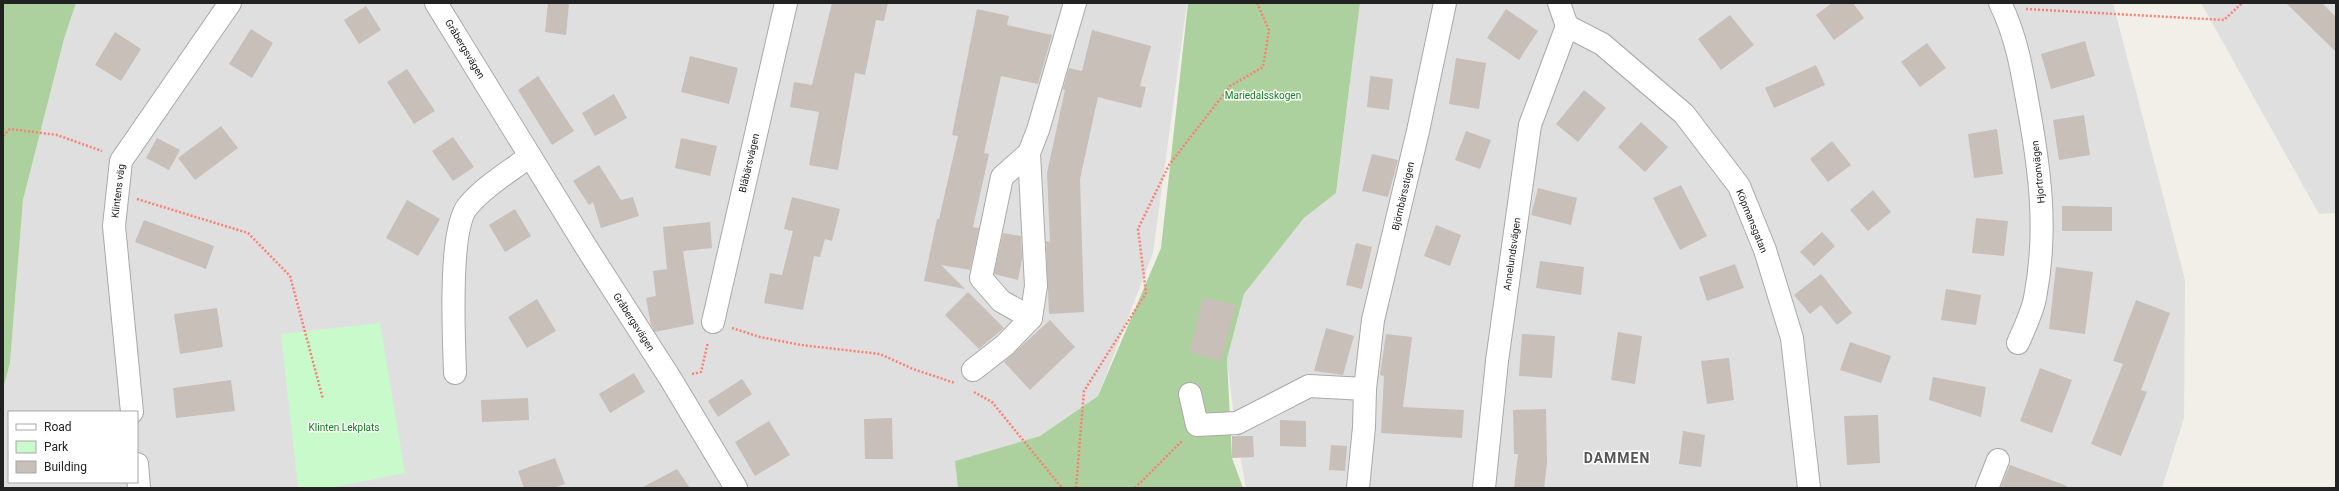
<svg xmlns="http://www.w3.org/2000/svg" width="2339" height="491" viewBox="0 0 2339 491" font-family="Roboto,sans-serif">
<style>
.residential{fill:#e0dfdf;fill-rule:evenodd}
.forest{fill:#add19e}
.park{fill:#c8facc}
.building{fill:#c7bfb8}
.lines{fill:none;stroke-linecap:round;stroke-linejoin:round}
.minor-casing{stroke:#a9a9a9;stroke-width:24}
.path{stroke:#fa8072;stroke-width:2.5;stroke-dasharray:2 2;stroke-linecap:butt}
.minor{stroke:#fff;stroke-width:22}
.labels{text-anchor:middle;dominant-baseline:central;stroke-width:3;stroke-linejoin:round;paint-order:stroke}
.street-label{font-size:10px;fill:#222;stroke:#fff}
.park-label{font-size:10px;fill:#0c8416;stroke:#fff}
.district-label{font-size:14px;font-weight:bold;letter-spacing:1px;fill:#555;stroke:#fff}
</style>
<rect width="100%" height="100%" fill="#f2efe9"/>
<g class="residential">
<path d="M76,3H1187L1153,253L1098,396L1040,436L956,461L958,488H3V389L10,363L23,200L64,39ZM9,412H137V482H9Z"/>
<polygon points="1360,3 2113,3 2185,280 2184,418 2162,488 1246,488 1235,427 1227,359 1244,294 1304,218 1336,193"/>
<polygon points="2201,3 2336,3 2336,213 2319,214"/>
</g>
<g class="forest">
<polygon points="3,3 76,3 64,39 23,200 10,363 3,389"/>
<polygon points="1188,3 1360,3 1336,193 1304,218 1244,294 1227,359 1232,458 1243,488 958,488 955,461 1040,436 1098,396 1161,248"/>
</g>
<polygon class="park" points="380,323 405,473 330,488 298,488 281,334"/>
<g class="building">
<polygon points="548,3 569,3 566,35 545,32"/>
<polygon points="832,3 888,3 884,21 876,20 865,75 855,73 838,170 809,165 819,112 790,107 794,82 812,85"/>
<polygon points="1832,3 1853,3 1864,18 1834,40 1816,15"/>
<polygon points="2286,3 2322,3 2336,17 2336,52"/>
<polygon points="366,6 381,30 359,44 344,20"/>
<polygon points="977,9 1009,16 1007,25 1052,35 1038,84 1001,76 984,153 989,154 973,227 979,228 970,270 941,265 965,289 924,281 937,219 939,219 958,136 952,135"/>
<polygon points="1506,9 1538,31 1519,60 1487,38"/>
<polygon points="1730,15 1754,45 1721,70 1698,39"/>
<polygon points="251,29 273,43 252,78 229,64"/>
<polygon points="1092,30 1151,46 1140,86 1146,87 1141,108 1098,97 1080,179 1084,312 1049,314 1046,241 1050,242 1047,173 1065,90 1063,89 1069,68 1082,71"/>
<polygon points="115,32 141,49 121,81 95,65"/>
<polygon points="2085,41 2095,76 2051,89 2041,54"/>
<polygon points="1927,43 1946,68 1920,87 1901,62"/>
<polygon points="690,56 738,68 729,104 681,92"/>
<polygon points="1456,58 1486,63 1479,109 1449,104"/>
<polygon points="1816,65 1825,85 1774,108 1765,88"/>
<polygon points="407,69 435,111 414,124 387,82"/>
<polygon points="538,76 574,131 552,145 518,90"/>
<polygon points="1370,76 1393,79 1389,110 1367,107"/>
<polygon points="1584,90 1606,108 1578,142 1556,124"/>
<polygon points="614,94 627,118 595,136 582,113"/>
<polygon points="2084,115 2090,155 2059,160 2053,120"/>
<polygon points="1641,122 1668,147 1645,172 1618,147"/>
<polygon points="221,126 238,148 195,180 178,158"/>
<polygon points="1997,129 2003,174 1974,178 1968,134"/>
<polygon points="1466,131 1491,140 1480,169 1455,160"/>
<polygon points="453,137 474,167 453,181 432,151"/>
<polygon points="157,138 180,150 169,170 146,158"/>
<polygon points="681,138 717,146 710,176 675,168"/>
<polygon points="1832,141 1851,165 1828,182 1810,159"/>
<polygon points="1372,154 1398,160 1388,197 1362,191"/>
<polygon points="599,165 621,200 633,197 639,216 601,228 593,202 589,205 573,181"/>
<polygon points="1681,185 1707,236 1680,250 1653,198"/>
<polygon points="1538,188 1577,198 1571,225 1531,215"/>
<polygon points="1873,190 1891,212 1868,231 1850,210"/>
<polygon points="792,197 840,209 832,241 825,239 820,257 814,256 803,310 764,303 770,273 782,275 793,231 784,229"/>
<polygon points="407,200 440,219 418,256 386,238"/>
<polygon points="2062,206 2112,207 2112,231 2062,231"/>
<polygon points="515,209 531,236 505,252 489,225"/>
<polygon points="1976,218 2008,221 2004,256 1972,253"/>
<polygon points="144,220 214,246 206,269 135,242"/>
<polygon points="710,222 712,248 683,251 694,324 655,332 651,325 646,298 656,296 653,271 667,269 663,227"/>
<polygon points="1436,225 1461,235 1450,266 1424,256"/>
<polygon points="1822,232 1835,246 1814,266 1800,252"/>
<polygon points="1003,233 1021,236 1022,259 1018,280 994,274"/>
<polygon points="1356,243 1372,247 1362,289 1346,285"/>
<polygon points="1540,261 1584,267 1581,295 1536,288"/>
<polygon points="1735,264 1744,288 1707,301 1699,277"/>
<polygon points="2056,267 2093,272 2085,334 2049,329"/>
<polygon points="1821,274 1852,313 1837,325 1821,305 1810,314 1794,295"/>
<polygon points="1946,289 1981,295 1976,325 1941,320"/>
<polygon points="968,292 1004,328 979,349 945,315"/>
<polygon points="1203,297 1236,305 1221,361 1189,352"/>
<polygon points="537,299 556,331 527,348 508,317"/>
<polygon points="2136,300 2170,313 2141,390 2147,392 2121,456 2091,444 2123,364 2113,361"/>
<polygon points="217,308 223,347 180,354 174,314"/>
<polygon points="1050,320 1075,347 1030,390 1004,362"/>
<polygon points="1326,328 1354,336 1343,375 1314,371"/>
<polygon points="1618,332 1642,336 1635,384 1611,380"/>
<polygon points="1386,334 1412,337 1403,407 1464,410 1462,438 1381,433 1384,376 1380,375"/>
<polygon points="1522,334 1555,336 1552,378 1519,376"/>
<polygon points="1850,342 1891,356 1881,383 1840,370"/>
<polygon points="1729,358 1734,400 1707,404 1701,361"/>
<polygon points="2040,368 2072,380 2052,433 2020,421"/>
<polygon points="634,373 645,392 610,413 599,394"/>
<polygon points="1933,377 1986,387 1981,417 1929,400"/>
<polygon points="742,379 752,394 718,417 708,401"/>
<polygon points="231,380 235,411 176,418 173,388"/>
<polygon points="528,398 529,420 482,422 481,400"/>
<polygon points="1546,409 1547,463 1544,488 1514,488 1518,454 1514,454 1513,410"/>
<polygon points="1878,415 1880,463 1847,465 1844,416"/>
<polygon points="892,418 893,459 865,459 864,419"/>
<polygon points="1280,420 1306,421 1306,447 1280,446"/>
<polygon points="769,421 790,455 755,476 735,442"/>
<polygon points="1683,431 1705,435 1701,467 1679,464"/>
<polygon points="1232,436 1253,436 1254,457 1232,458"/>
<polygon points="1331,445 1347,446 1345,471 1329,470"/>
<polygon points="555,458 565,484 553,488 524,488 518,471"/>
<polygon points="2010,465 2067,486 2067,488 2000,488"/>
<polygon points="677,469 690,488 641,488"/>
</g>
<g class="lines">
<defs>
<g id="minor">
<polyline points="436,3 586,247 670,378 736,488"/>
<polyline points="1559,3 1567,26 1602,44 1684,114 1739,186 1765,250 1792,338 1809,488"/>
<path d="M2000,3C2016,35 2022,70 2028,105C2040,170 2048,231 2035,298C2032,313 2024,329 2018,343"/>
<polyline points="1029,153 1002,177 981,278 1001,301 1031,318"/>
<polyline points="713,322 786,3"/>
<polyline points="973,370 1005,345 1031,318 1036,286 1029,153 1038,130 1075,3"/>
<path d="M455,373C454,340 448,229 468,206C485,186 509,172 530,156"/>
<polyline points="1190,394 1197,425 1237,423 1309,386 1365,389"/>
<polyline points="132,412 114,226 121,161 230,3"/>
<polyline points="137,464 139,488"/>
<polyline points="1358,488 1364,427 1365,389 1373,320 1418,131 1445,3"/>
<polyline points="1484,488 1497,361 1530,125 1567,26"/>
<polyline points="1987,488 1998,460"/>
</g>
</defs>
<use href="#minor" class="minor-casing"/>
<g class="path">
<polyline points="2026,9 2224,20 2242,3"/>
<polyline points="3,136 10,129 57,135 102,151"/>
<polyline points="137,199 248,233 290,276 323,399"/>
<polyline points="732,328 760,337 801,345 880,354 913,369 955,383"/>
<polyline points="692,374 701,372 708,342"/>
<polyline points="974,392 992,402 1062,488"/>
<polyline points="1076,488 1084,391 1146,293 1138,229 1169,165 1230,86 1263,67 1269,30 1257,3"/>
<polyline points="1135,488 1183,440"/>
</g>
<use href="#minor" class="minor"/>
</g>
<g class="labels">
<g class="street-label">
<text transform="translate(465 49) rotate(59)">Gråbergsvägen</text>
<text transform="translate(749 163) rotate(-77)">Blåbärsvägen</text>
<text transform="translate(2038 172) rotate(-96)">Hjortronvägen</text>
<text transform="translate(118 191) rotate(-83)">Klintens väg</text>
<text transform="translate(1403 196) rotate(-77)">Björnbärsstigen</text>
<text transform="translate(1752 221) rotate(68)">Köpmansgatan</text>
<text transform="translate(1512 254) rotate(-82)">Annelundsvägen</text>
<text transform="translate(634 322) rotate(57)">Gråbergsvägen</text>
</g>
<g class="park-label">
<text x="1263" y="95">Mariedalsskogen</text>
<text x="344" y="427">Klinten Lekplats</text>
</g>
<g class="district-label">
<text x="1617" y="458">DAMMEN</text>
</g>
</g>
<rect width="2339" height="491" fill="none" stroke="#222222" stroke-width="8"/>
<rect x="8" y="411" width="130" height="72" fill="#ffffff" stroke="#a7a7a7"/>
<rect x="16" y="424" width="20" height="6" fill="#ffffff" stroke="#a7a7a7"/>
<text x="44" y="431" font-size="12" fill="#222222">Road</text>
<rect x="16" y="441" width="20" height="12" fill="#c8facc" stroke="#a7a7a7"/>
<text x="44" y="451" font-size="12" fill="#222222">Park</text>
<rect x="16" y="461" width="20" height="12" fill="#c7bfb8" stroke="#a7a7a7"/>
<text x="44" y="471" font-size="12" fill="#222222">Building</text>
</svg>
